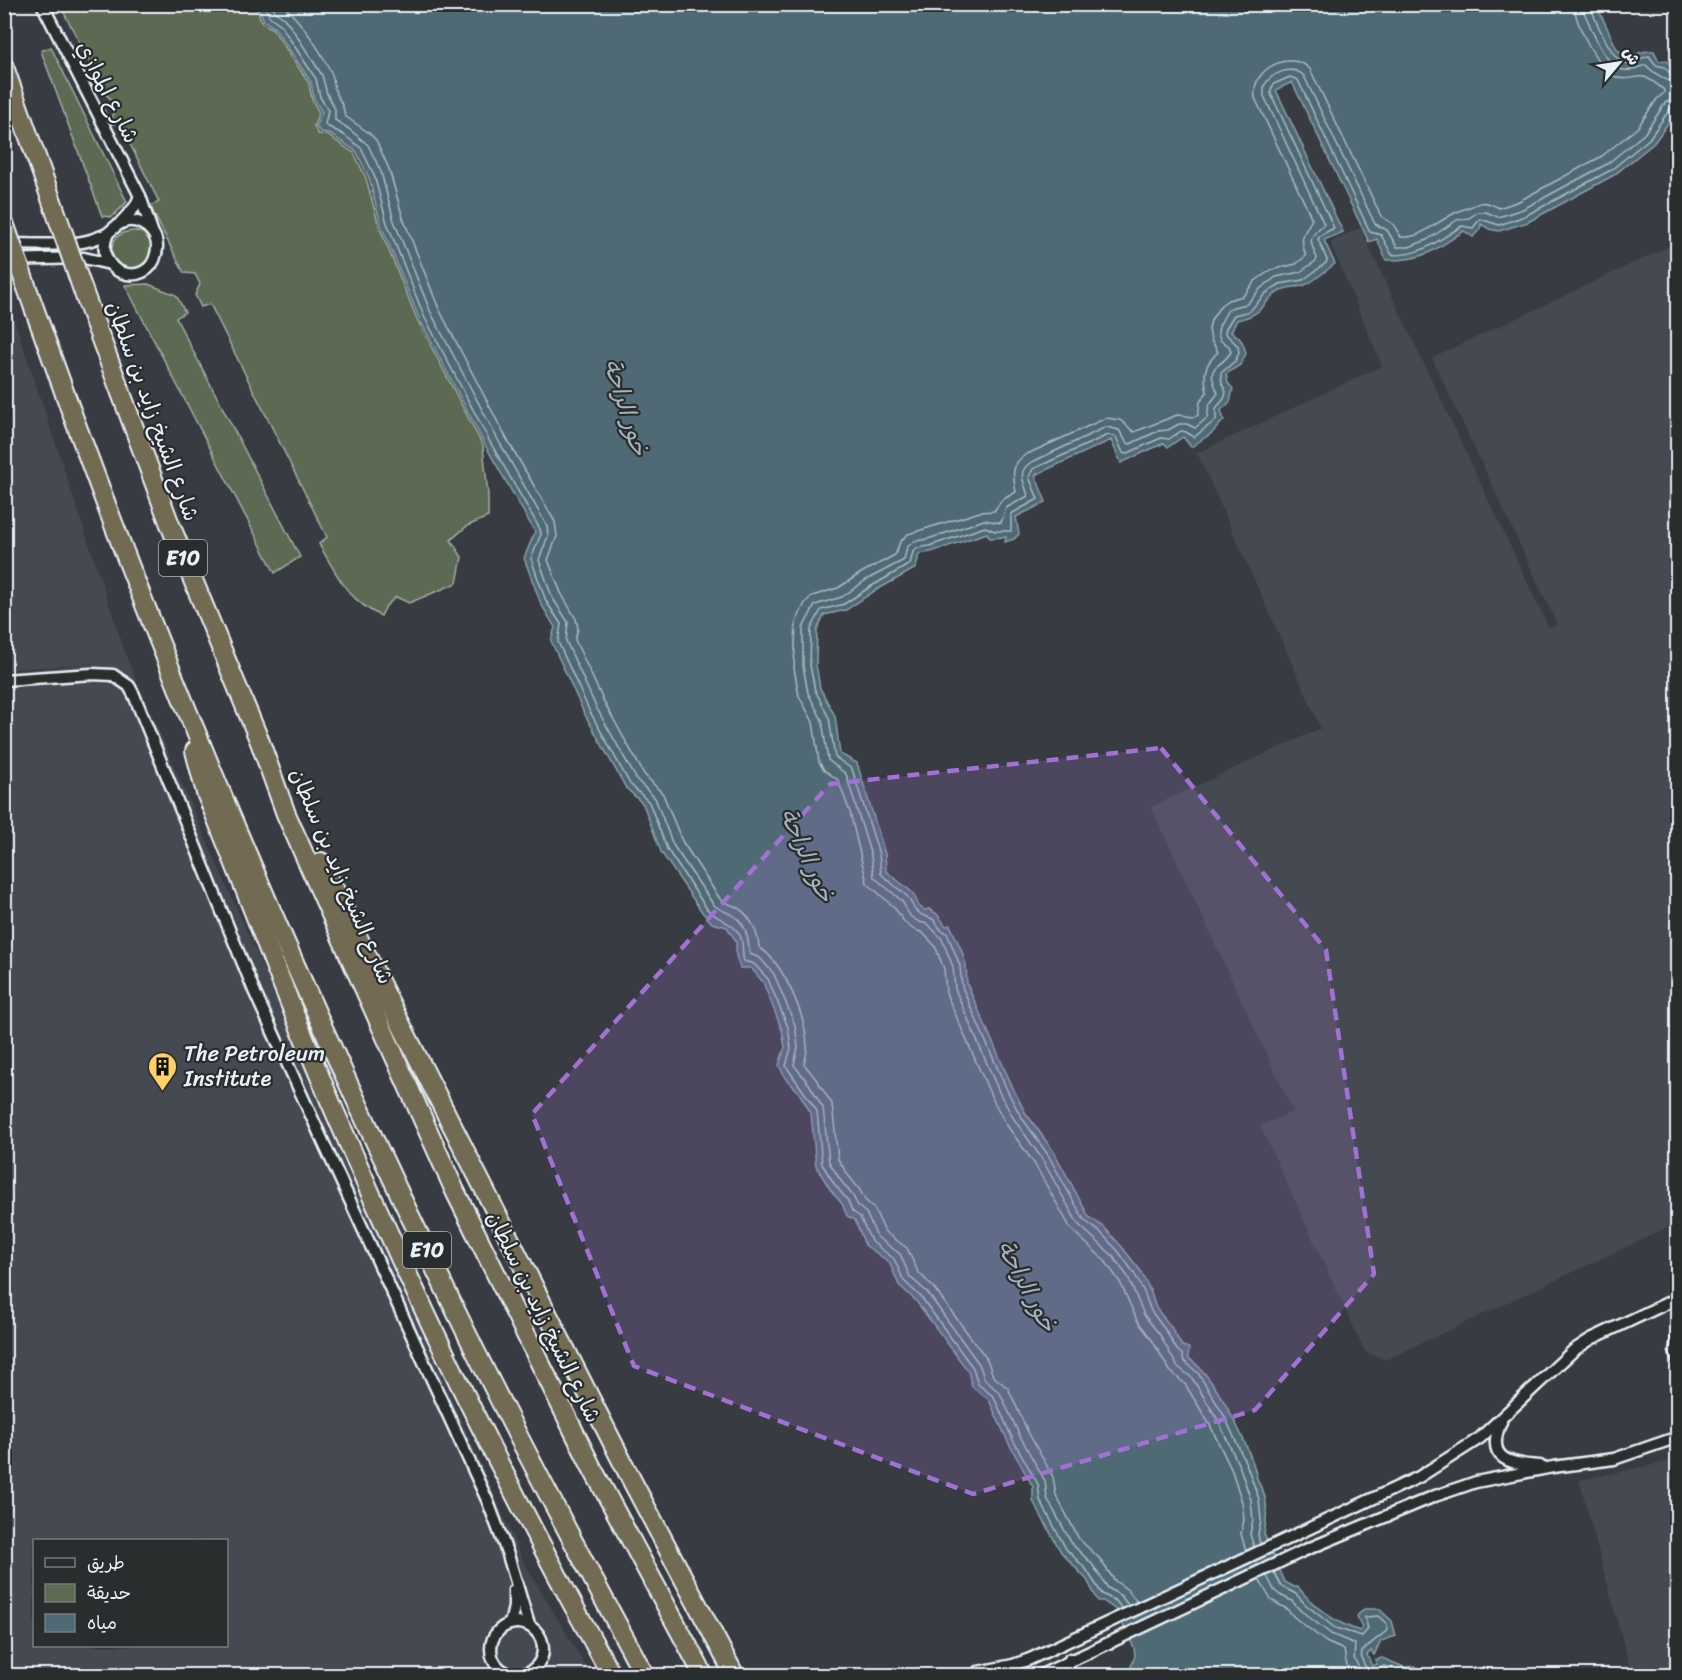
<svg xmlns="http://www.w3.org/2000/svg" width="1682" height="1680" viewBox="0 0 1682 1680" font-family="Sriracha,'Playpen Sans Arabic',sans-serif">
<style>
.built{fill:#454851;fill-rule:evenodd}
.green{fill:#5d6b53;stroke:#a2aea6;stroke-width:1.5}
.water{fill:#506a75;stroke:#8da0a9;stroke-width:1.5}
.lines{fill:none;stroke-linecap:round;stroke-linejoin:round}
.shore{stroke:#abbbc4;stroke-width:1.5}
.street-casing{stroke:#e8f1f8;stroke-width:15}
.highway-casing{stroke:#e8f1f8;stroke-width:22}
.street{stroke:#2a2d2e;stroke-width:10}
.highway{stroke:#736b52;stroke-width:18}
.highway-bridge-casing{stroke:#e8f1f8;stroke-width:22;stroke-linecap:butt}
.highway-bridge{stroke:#736b52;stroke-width:18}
.marked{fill:#a171d3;fill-opacity:0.2;stroke:#a171d3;stroke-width:4.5;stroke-dasharray:12 8;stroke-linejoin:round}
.labels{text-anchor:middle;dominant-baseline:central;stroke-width:4.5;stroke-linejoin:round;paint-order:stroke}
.shield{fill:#2a2d2e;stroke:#afb6bb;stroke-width:1.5}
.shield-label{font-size:21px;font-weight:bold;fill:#e8f1f8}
.street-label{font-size:22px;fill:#e8f1f8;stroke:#2a2d2e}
.poi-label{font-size:22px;fill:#e8f1f8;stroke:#2a2d2e;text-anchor:start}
.water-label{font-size:24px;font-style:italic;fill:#a4b4bd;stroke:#2a2d2e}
</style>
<rect width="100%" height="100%" fill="#383b41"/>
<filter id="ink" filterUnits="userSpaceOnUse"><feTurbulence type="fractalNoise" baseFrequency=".0167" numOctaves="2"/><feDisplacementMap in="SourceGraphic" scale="12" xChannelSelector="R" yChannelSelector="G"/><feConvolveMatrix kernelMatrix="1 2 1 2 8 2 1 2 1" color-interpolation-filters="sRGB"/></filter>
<g filter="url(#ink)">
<g class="built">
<polygon points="1360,228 1549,628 1557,624 1432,358 1678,242 1677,1223 1386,1360 1365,1352 1260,1126 1293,1111 1151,807 1321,728 1197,453 1382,366 1330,242"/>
<path d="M4,289L128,661L524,1562L591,1675H5V673L96,663L5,670ZM34,1540H226V1646H34Z"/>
<polygon points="1677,1460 1677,1675 1632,1675 1579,1480"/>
</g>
<g class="green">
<path d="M60,5H256L262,23L273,29L309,83L312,100L319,112L314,126L318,134L327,135L354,153L366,178L379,226L417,319L483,446L488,494V517L467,526L451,540L462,557L457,583L409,603L396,597L386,606L381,616C347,600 337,575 319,544L327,537L210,304L201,307L195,295L200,284L195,274L184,273L150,206L159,202L119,122L111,125C118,97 109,96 88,82L97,76Z"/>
<polygon points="51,47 127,202 112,217 102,216 41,51"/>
<path d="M136,231L143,233L151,242L152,261L130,273L113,261C108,243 117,230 136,231Z"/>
<polygon points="148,284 176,295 185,312 176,318 300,557 275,573 125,285"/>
</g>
<path class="water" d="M1596,4L1617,49L1625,56C1635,57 1643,49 1654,51L1659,61L1667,60L1677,74L1678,107L1673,116L1654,143L1614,175L1528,222L1499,231L1489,229L1481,224L1480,229L1473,237L1464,231C1434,250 1424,261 1386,260L1377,239L1369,242L1292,82L1276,90L1343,232L1324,240L1335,264C1326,270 1315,281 1305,285C1297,288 1289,286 1282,290C1260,301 1267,314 1237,320L1231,332C1241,337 1244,344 1246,354L1240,365L1226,374L1228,383L1233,389L1230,402L1221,410L1224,420L1212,433L1191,447L1183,437L1168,447L1164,443L1121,463L1111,440L1035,475L1046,502L1016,517L1019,534L1014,539L1005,542L1006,537L990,538L987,533L931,552L919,554L916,568L873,592L846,610L824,615L817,630L816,664L820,688L835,716L840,754L857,763L885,854L886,871L913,893L919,906L924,910L929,909L937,914L946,926L950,925L961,949L966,965L967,984L1013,1088L1025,1112L1054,1152L1089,1217L1105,1228L1122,1247L1140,1270L1150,1290L1156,1308L1171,1327L1182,1346L1189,1348L1188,1358C1213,1373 1243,1435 1253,1463C1255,1469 1256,1475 1258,1481C1260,1486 1264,1492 1265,1498C1268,1509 1266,1523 1264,1534L1285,1582L1294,1587H1298C1314,1607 1335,1623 1360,1631L1362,1628L1357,1616L1364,1609H1379L1392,1621L1396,1636L1381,1641L1374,1655L1371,1651L1367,1655L1372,1666L1377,1664L1375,1660L1382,1658L1404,1667L1415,1666L1418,1675L1135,1676L1133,1670L1130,1669L1135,1656L1134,1648L1116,1610L1103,1601H1098L1087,1580L1061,1552L1033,1501V1487L1008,1442L989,1400L972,1387L968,1371L916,1301L899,1285L889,1262L865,1245L855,1220L847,1216L842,1204L830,1189L816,1166L811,1113L798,1091L785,1078L779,1065L785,1047L782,1030L763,982L751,968H740L736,956V941L727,927L712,923L702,912L661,852L643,804L626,788L584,713L551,641L555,627L541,604L524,558L535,532L485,445L419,318L381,225L369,178L356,151L328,133L320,132L316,126L322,112L314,99L311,82L275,28L264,21L258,5Z"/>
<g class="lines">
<g class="shore">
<path d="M264,4L269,16L280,24L316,79L320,97L328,110L325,125L344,135L361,148L374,175L387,223L424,316L490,442L540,529L541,534L531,559L546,601L561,624L558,642L589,710L630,784L649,802L667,849L707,909C718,921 739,923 742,942C743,948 742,954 744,961L754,964L768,979L788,1027L791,1048L786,1066L817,1111L822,1164L835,1185L848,1201L852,1211L860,1217L871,1241L894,1259L904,1281L921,1297L973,1368L978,1384L994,1397L1013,1440L1038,1484L1040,1500L1066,1549L1086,1569L1102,1594L1116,1601L1122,1609"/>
<path d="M272,4L275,12L284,18L293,30L322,75L327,94L335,109V120L349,129L368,145L381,172L394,221L431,313L497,438L547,526L548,536L539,560L552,597L568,622L566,641L596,707L637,780L655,798L673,845L713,904C720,911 726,911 734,916C747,924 748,940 750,954L760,958L774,974L795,1025L798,1047L794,1065L809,1084L823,1108L829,1162L841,1181L853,1196L858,1206L866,1213L877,1237L900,1254L910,1277L927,1292L979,1364L985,1380L1000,1393L1020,1436L1045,1481L1047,1498L1072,1544L1092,1564L1108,1588L1121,1596L1128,1605"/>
<path d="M282,4C301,22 319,48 331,72C334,78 333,84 335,90C339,100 344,105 345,116L369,133L376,140L389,169L403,218L439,309L504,434L555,522L557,536L548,560L561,593L576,619L578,628L575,640L604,702L644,774L663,794L682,841L720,899C726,904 732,904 738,908C751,916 758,933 759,947C784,963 806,1017 807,1046C808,1052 805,1058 804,1064L816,1079L832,1104L838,1159L848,1175L860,1190L865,1200L874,1208L885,1232L907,1248L918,1272L933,1287L987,1359L993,1376L1008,1388L1028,1432L1053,1477L1056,1495L1079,1539L1099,1558L1115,1581L1128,1590L1137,1602"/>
<path d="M1583,4L1584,12C1591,27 1604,66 1623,70C1631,72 1638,67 1646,65C1652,72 1669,83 1678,83"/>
<path d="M1591,4C1592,16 1611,56 1622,62C1630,66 1640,58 1649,56L1656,65L1664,67L1672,75L1678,76"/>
<path d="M1260,1544L1258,1534L1261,1521L1259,1499L1247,1466L1225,1417L1198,1373L1184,1361L1182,1354L1177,1350L1166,1331L1151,1311L1144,1292L1134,1273L1118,1251L1101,1233L1084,1220L1048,1155L1020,1115L1007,1090L962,987L960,966L947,933L941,930L933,919L922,915L915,910L908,897L881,874L879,854L852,769L835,757L829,718L815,690L810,665L811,629L821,610L844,604L870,587L910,564L913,552L917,548L929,546L985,527L995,531H1011V514L1038,499L1029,477L1033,469L1108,435L1116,437L1123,453L1126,454L1161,438L1169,439L1181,431L1186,432L1194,437L1216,420V408L1224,399L1226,392L1222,384L1221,373L1235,361L1239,353L1238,346L1225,333L1226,328L1234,315L1250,311L1266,293L1280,284L1303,280L1326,263L1327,260L1318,239L1321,235L1334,228L1271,94V89L1274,84L1290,77L1298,80L1370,232L1381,235L1392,255C1423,255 1437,241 1462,226L1473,228L1480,219L1499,225L1525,216L1611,170L1649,139L1670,109L1678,106"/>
<path d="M1254,1547L1250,1534L1253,1520L1251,1500L1240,1468L1218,1420L1192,1378L1177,1366L1160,1335L1144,1315L1128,1277L1112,1255L1078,1224L1042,1159L1014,1119L1000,1094L955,989L953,967L942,939L928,924L919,922L910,916L902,901L874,877L871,856L846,774L828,760L822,720L808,693L803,666V628L815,605L842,597L866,580L904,560L907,547L915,541L928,539L984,520L1001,523L1006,508L1028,496C1025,483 1016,473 1030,463L1106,427L1119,430L1127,443L1130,444L1158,431L1168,430L1179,424H1187L1195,428L1207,418L1209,405L1218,393C1204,362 1219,371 1231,352L1229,346L1220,340L1218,333L1219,326L1227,311L1233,307L1247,304L1261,288L1276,277L1300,272L1316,261L1317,258C1308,239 1309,237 1324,224L1264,96V86C1271,73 1292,64 1304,76L1375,224L1387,230L1397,247H1409L1427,240L1457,220L1469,218L1478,212H1486L1498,217L1523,209L1607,164L1644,134L1666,102L1678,99"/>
<path d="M1246,1551L1241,1534L1244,1520L1242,1502L1232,1471L1210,1425L1185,1384L1170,1371L1152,1340L1137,1320L1120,1282L1105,1261L1071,1229L1034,1163L1006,1124L992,1098L946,993L944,969L935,946L923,933L913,929L905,923L894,907L867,883L850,812L838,780L824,770L819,762L813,722L799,696L794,668L796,622L805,603L812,596L838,588L861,573L895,555L900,542L908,534L980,512L994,511L1002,500L1016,492C1013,476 1010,465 1025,455L1106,418L1120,420L1134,432L1177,415L1194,417L1198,415L1200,402L1207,392C1203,373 1204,365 1218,352L1211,340L1209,329L1211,320L1221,305L1228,300L1243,296L1255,281L1271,270L1296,264L1306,256C1299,237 1303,235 1312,219L1255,98C1250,69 1290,49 1310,69L1381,216L1393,224L1401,237C1421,240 1444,215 1464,209C1481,204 1479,198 1499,208L1519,201L1602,156L1637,128L1657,99L1664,93V90C1658,85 1651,79 1644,77C1637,75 1627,82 1616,77C1598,70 1575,23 1574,4"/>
<path d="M1274,1572L1281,1586L1296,1594L1305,1604L1335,1628L1362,1636L1368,1629L1365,1617L1378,1616L1387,1624L1388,1630C1379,1637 1370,1643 1362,1652C1360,1659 1365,1670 1373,1672L1384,1666L1402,1673H1409L1411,1676"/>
<polyline points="1267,1576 1274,1590 1280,1595 1292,1601 1300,1610 1331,1634 1355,1644 1354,1658 1363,1676"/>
<polyline points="1259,1579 1271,1600 1287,1609 1294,1617 1326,1642 1344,1650 1346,1662 1351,1676"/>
</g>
<defs>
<g id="street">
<polyline points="42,4 140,196 152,231"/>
<polyline points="121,222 135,207 140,196"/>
<path d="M8,244C33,244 67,247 91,240C96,238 104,236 108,233C115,228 118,222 128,221C137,220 147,225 152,232C157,238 158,247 156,254C148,291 90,274 108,233"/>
<polyline points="4,260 84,258 110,264"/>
<polyline points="4,680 92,674 113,675 129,686 134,695 255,993 488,1502 508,1555 529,1625"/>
<polyline points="1678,1334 1675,1351 1678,1360"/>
<path d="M1501,1422C1485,1459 1508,1464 1540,1466"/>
<circle cx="517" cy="1649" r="26"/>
<polyline points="510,1624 514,1607 514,1590"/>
<polyline points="978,1672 1013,1665 1030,1659 1419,1477 1480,1438 1574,1350 1591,1339 1678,1298"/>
<polyline points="1039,1676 1303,1551 1435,1496 1476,1482 1553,1467 1614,1459 1678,1437"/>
<polyline points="1065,1676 1070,1659"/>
</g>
<g id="highway">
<polyline points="4,67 54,207"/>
<polyline points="86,299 169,522 260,742 286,814 455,1191 591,1466 704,1676"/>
<path d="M34,308C157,656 302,997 464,1328C521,1445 583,1561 645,1676"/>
<path d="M195,751L206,793C250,898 289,1006 334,1110C417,1303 510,1493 612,1676"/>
<polyline points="321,862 384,991 631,1479 735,1676"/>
</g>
</defs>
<use href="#street" class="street-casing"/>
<use href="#highway" class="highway-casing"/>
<use href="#street" class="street"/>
<use href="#highway" class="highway"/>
<defs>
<g id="highway-bridge">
<polyline points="54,207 86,299"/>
<polyline points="4,223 34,308"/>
</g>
</defs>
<use href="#highway-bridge" class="highway-bridge-casing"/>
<use href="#highway-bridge" class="highway-bridge"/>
</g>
</g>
<path class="marked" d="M1161,748L1326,950L1374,1274L1255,1410L973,1494L634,1366L532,1114L830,784Z"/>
<defs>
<symbol id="building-pin" viewBox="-11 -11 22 30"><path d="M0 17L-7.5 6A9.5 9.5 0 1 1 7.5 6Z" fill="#ffd166" stroke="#2a2d2e"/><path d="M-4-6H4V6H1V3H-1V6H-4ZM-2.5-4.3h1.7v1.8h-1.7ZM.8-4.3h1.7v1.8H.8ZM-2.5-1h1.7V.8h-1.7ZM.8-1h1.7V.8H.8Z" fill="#111"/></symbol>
</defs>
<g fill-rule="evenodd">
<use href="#building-pin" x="146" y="1050" width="33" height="45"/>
</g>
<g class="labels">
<g class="shield">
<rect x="159" y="540" width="48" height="36" rx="4.5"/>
<rect x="403" y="1232" width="48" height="36" rx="4.5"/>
</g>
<g class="shield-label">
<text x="183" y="558">E10</text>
<text x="427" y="1250">E10</text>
</g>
<g class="street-label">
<text transform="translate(108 92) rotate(63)">شارع الموازي</text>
<text transform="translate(153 411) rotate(70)">شارع الشيخ زايد بن سلطان</text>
<text transform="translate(342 876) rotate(67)">شارع الشيخ زايد بن سلطان</text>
<text transform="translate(544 1317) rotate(64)">شارع الشيخ زايد بن سلطان</text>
</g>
<g class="poi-label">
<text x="184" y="1053">The Petroleum<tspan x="184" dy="25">Institute</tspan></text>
</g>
<g class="water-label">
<text transform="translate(626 407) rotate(73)">خور الراحة</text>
<text transform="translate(807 855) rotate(66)">خور الراحة</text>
<text transform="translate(1027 1286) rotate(62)">خور الراحة</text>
</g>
</g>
<rect width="1682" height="1680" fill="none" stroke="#2a2d2e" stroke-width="24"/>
<rect x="12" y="12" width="1658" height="1656" fill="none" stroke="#e8f1f8" stroke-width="2" filter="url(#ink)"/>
<rect x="33" y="1539" width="195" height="108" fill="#2a2d2e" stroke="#767b7f" stroke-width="1.5"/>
<rect x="45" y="1558" width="30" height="9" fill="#2a2d2e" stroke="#767b7f" stroke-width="1.5"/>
<text x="87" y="1569" font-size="18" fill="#e8f1f8">طريق</text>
<rect x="45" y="1584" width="30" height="18" fill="#5d6b53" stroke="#767b7f" stroke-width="1.5"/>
<text x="87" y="1599" font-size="18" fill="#e8f1f8">حديقة</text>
<rect x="45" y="1614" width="30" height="18" fill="#506a75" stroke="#767b7f" stroke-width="1.5"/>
<text x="87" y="1629" font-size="18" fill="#e8f1f8">مياه</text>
<g transform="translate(1619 63) rotate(61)" stroke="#2a2d2e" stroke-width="4.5" paint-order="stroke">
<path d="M0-4.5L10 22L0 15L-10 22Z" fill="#e8f1f8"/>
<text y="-9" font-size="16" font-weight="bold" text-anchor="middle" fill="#e8f1f8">ش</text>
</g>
</svg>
